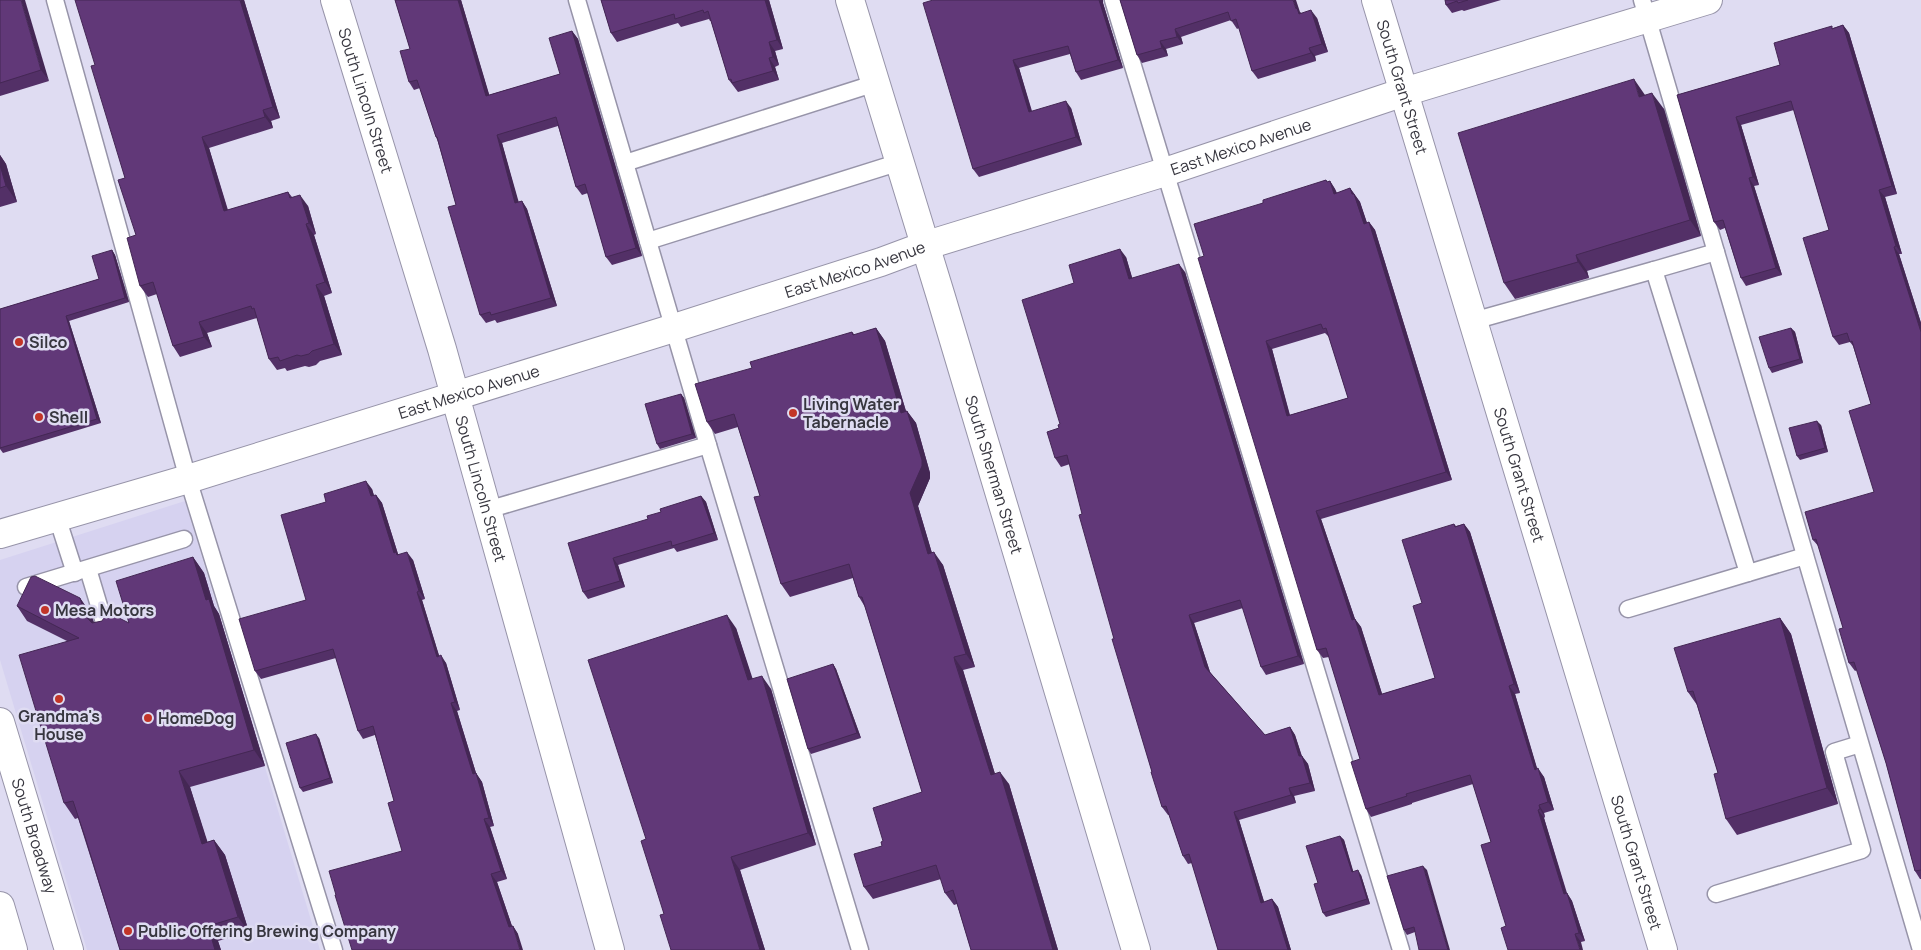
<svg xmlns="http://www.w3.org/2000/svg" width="1921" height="950" viewBox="0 0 1921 950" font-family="Manrope,sans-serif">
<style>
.built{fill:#d6d2f0}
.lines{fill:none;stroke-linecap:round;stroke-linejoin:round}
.lane-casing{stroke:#9794a9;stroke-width:19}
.street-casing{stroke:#9794a9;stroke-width:30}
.primary-casing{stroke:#9794a9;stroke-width:30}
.lane{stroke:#fff;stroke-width:16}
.street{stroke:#fff;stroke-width:28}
.primary{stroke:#fff;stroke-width:28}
.wall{fill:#533067;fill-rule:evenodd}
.shaded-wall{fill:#442754}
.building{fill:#613878;stroke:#442754;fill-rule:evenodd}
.poi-dot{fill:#c23528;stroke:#dfdcf2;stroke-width:2}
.labels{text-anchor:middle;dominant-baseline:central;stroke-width:5;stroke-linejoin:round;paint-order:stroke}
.street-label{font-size:16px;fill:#37363f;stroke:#dfdcf2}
.poi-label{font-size:16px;font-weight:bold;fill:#37363f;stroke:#dfdcf2;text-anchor:start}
</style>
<rect width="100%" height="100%" fill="#dfdcf2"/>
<polygon class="built" points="185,501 320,950 87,950 0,660 0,560"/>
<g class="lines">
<defs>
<g id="lane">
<polyline points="55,0 188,479 334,950"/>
<polyline points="577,0 708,445 860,950"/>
<polyline points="1113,0 1401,950"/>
<polyline points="1642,0 1921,950"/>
<polyline points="625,163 876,83"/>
<polyline points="648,241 900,162"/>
<polyline points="1716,252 1654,270 1748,573"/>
<polyline points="1473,321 1654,270"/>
<polyline points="487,510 708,445"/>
<polyline points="57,517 75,573"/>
<polyline points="88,569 106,629"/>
<polyline points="26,587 184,539"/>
<polyline points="1628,609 1805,556"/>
<polyline points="1716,894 1862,850 1834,752 1860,744"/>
</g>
<g id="street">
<path id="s1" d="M335,0L442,349L610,950"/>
<path id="s2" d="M850,0L941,297L1136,950"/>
<path id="s3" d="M1376,0L1663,950"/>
<path id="s4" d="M0,534L188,479L674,328L881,262L924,246L1165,172L1404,92L1708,0"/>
</g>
<g id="primary">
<path id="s5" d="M0,722L69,950"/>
<polyline points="0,906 13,950"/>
</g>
</defs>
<use href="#lane" class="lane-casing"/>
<use href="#street" class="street-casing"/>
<use href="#primary" class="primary-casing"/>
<use href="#lane" class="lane"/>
<use href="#street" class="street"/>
<use href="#primary" class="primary"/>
</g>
<g class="wall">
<polygon points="0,0 49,81 0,96"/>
<polygon points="244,0 280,118 271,121 273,128 209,148 228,210 288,192 292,197 308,206 316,234 314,235 332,293 324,296 342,355 320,361 316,365 309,367 305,366 287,371 285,368 277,370 269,359 257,318 207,333 212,347 180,357 173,346 157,294 148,297 140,286 136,235 125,178 95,65"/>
<polygon points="395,0 461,0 489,95 560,74 572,31 578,39 642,256 612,265 606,257 588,193 582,195 576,187 558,126 502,143 518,202 522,201 527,209 557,306 497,323 495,320 486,323 480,315 456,205 438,142 436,137 420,88 414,90 409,82 410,49"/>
<polygon points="601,0 769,0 783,49 775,51 779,65 775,67 779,80 738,92 729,80 711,21 710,21 709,19 681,27 678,23 617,42 611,33"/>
<polygon points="933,0 1103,0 1103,3 1123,68 1081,80 1076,72 1070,54 1019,68 1032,111 1071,108 1082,145 979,177 973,169"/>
<polygon points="1120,0 1300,12 1301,13 1317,18 1328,52 1315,56 1316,61 1258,79 1252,71 1239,28 1237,29 1231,20 1181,37 1183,44 1166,49 1168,56 1142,63 1137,55"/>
<polygon points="1445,0 1501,0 1464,11 1462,10 1452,13 1446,5"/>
<polygon points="1843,25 1849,33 1897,194 1885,197 1902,254 1899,254 1921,323 1921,879 1920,879 1915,871 1886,763 1857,670 1855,671 1849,663 1843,628 1819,547 1813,540 1874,492 1871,404 1853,346 1850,342 1839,345 1833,337 1829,230 1794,110 1741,125 1759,185 1754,186 1782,275 1746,286 1741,278 1725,228 1720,230 1714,222 1677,95 1780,65 1833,28"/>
<polygon points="1645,95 1664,109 1701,236 1587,271 1589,278 1515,299 1504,283"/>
<polygon points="0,155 6,164 17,202 0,207"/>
<path d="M1326,180L1327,182L1330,181L1335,189L1337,193L1350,188L1360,202L1367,223L1369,222L1375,230L1452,480L1321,519L1355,619L1361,627L1382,694L1435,678L1422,603L1454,524L1456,526L1464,524L1470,532L1520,693L1515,694L1537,769L1544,777L1554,810L1544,813L1545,817L1544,818L1567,893L1572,901L1585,941L1581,942L1506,926L1491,842L1473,784L1412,803V804L1371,817L1366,809L1360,759L1329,657L1323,658L1317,650L1204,256L1263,203ZM1325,333L1329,337L1348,398L1290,415L1272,349Z"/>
<polygon points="112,250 115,255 129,302 69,321 101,423 3,453 0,449 0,309 99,279"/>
<polygon points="1126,257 1132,278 1185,272 1304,664 1266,675 1261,667 1243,608 1194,623 1210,672 1265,735 1290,727 1295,735 1302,756 1308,764 1315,791 1294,796 1296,803 1239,820 1264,902 1272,899 1278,907 1291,950 1218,950 1192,863 1188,864 1183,856 1169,815 1168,815 1162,807 1114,639 1070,464 1061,467 1055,458 1060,424 1074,283"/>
<polygon points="876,328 885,341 906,411 907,411 916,423 930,473 930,478 918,506 932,553 943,565 975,667 963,670 964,674 995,774 1009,784 1058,950 971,950 957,904 954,905 945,893 941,879 873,899 864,887 882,846 883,841 922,792 865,607 859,597 853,578 790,597 781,584 760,496 738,427 715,434 707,422 752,368 852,332 855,335"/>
<polygon points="1791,328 1795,332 1803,363 1772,373 1769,368"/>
<polygon points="681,394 684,398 696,438 660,449 657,444"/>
<polygon points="1821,425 1828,452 1800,460 1797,456"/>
<polygon points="372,489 374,496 376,495 382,503 398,554 413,560 425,599 422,600 439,656 446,663 460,710 457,711 476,773 482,782 494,826 490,827 507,879 497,882 512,926 513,926 518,934 336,895 402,851 394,801 375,735 363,739 358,731 336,658 261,679 255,671 306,600 326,502"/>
<polygon points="701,496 706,502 718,540 677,552 674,548 618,565 625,587 588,599 583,592 648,519 661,512"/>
<polygon points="193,557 204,573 214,606 219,614 265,766 190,787 207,842 214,840 225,855 249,932 218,941 221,950 120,950 78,818 75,819 64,803 67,641 27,621 17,606 80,598 91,614 94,623 102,621 129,623"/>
<polygon points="1780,618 1791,634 1838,804 1737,835 1726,819 1718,773 1697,705 1688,692"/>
<polygon points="736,628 752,679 771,689 816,845 740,870 765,950 671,950 664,914 646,839"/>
<polygon points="833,664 836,669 861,738 811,754 808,749"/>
<polygon points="319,738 333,783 303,792 300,788"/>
<polygon points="1340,836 1344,840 1353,872 1361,875 1370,904 1326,917 1323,913 1318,883"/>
<polygon points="1427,870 1415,932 1407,935 1404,930"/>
</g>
<g class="shaded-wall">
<polygon points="21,0 25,0 49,81 41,70"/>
<polygon points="240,0 244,0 280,118 273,107"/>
<polygon points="458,0 461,0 492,104 486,96"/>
<polygon points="765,0 769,0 783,49 777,40"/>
<polygon points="1099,0 1103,0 1103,3 1123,68 1118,60"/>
<polygon points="1293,0 1296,0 1300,12 1303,16 1304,22 1296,9"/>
<polygon points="1311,10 1317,18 1328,52 1322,44"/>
<polygon points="1843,25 1849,33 1897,194 1892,186"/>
<polygon points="1175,29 1181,37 1183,44 1177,37"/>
<polygon points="572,31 578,39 642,256 636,248"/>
<polygon points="1160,41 1166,49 1168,56 1162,48"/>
<polygon points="769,42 775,51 779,65 773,57"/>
<polygon points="1309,48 1315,56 1316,61 1311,53"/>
<polygon points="769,58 775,67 779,80 773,71"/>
<polygon points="1013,60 1019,68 1034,120 1029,112"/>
<polygon points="1634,79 1645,95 1650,113 1639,97"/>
<polygon points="1652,93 1664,109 1701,236 1690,220"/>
<polygon points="1066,101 1071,108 1082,145 1076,137"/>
<polygon points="263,110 271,121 273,128 265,117"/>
<polygon points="1736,117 1741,125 1759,185 1753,177"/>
<polygon points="497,135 502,143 521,210 515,203"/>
<polygon points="202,137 209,148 231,222 224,211"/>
<polygon points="0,155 6,164 17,202 6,186 0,165"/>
<polygon points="1749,178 1754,186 1782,275 1776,268"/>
<polygon points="1330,181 1335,189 1340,202 1334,194"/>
<polygon points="1350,188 1360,202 1370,232 1364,224"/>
<polygon points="1879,190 1885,197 1902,254 1896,246"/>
<polygon points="300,195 308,206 316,234 309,223"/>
<polygon points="522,201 527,209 557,306 551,298"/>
<polygon points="1369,222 1375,230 1452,480 1446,472"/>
<polygon points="306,224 314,235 332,293 325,282"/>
<polygon points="1894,247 1899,254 1921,323 1921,332"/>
<polygon points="1120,249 1126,257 1135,287 1129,279"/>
<polygon points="112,250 115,255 129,302 125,298"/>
<polygon points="1576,255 1587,271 1589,278 1578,262"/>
<polygon points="1179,264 1185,272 1304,664 1298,656"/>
<polygon points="316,285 324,296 342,355 334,344"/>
<polygon points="66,316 69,321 101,423 97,419"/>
<polygon points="199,322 207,333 212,347 204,337"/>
<polygon points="876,328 885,341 910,425 901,413"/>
<polygon points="1791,328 1795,332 1803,363 1800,359"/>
<polygon points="1266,341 1272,349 1292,424 1287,416"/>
<polygon points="681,394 684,398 696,438 692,434"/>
<polygon points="907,411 916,423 930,473 930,478 918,506 936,567 928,554 910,493"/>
<polygon points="1817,421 1821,425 1828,452 1825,448"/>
<polygon points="366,481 372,489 377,505 371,496"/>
<polygon points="376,495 382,503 398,554 402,560 394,553"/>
<polygon points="701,496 706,502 718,540 714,533"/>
<polygon points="1316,511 1321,519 1358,628 1352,620"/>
<polygon points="1464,524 1470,532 1520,693 1514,684"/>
<polygon points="407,552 413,560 425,599 419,591"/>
<polygon points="934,552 943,565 975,667 966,654"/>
<polygon points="193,557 204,573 214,606 219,614 265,766 254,750 206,600"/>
<polygon points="613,558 618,565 625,587 620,581"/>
<polygon points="417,592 422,600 442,665 437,657"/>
<polygon points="80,598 91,614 97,632 86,617"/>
<polygon points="727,615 736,628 757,692 748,680"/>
<polygon points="1189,615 1194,623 1211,675 1205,667"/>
<polygon points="1780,618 1791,634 1838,804 1827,788"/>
<polygon points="1355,619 1361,627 1385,703 1379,695"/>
<polygon points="441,655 446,663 460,710 455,702"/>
<polygon points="954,657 963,670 999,787 991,775"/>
<polygon points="833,664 836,669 861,738 857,733"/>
<polygon points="762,676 771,689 816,845 808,833"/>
<polygon points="1509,686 1515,694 1540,778 1535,770"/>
<polygon points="451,703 457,711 476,773 482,782 494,826 489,818 473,774"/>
<polygon points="1290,727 1295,735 1304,764 1299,756"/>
<polygon points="316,734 319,738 333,783 330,778"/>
<polygon points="1302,756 1308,764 1315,791 1310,783"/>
<polygon points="1538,768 1544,777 1554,810 1548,802"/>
<polygon points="179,771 190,787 213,859 202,844"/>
<polygon points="1000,772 1009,784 1058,950 1053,950"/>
<polygon points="1289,788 1294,796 1296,803 1291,795"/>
<polygon points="1539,805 1544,813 1545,817 1540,809"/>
<polygon points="1538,810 1544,818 1569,902 1564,894"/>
<polygon points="1234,812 1239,820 1267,911 1261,903"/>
<polygon points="484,819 490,827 507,879 501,871"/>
<polygon points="1340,836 1344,840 1355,877 1352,872"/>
<polygon points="214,840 225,855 249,932 238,917"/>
<polygon points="731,857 740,870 765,950 760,950"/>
<polygon points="1423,866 1427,870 1450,950 1448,950"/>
<polygon points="1358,870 1361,875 1370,904 1367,899"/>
<polygon points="491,874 497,882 515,935 509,927"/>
<polygon points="1567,893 1572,901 1585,941 1579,933"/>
<polygon points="1272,899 1278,907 1291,950 1288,950"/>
<polygon points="208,926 218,941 221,950 215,950"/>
<polygon points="513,926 518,934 523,950 520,950"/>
<polygon points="1575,934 1581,942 1583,950 1580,950"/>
</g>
<g class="building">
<polygon points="0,0 21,0 41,70 0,83"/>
<polygon points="75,0 240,0 273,107 263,110 265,117 202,137 224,211 288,192 290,198 300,195 309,223 306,224 325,282 316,285 334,344 312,351 309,354 301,356 297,355 280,361 278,357 269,359 254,308 252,309 251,306 199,322 204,337 173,346 153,282 140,286 127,238 136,235 118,180 125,178 91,66 95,65"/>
<polygon points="395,0 458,0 486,96 560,74 549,38 572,31 636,248 606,257 585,184 576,187 556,117 497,135 515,203 522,201 551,298 491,315 490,312 480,315 448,207 456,205 437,137 436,137 417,80 409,82 400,51 410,49"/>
<polygon points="601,0 765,0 777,40 769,42 773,57 769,58 773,71 732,83 731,79 729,80 708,11 704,13 703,10 675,19 674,14 611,33"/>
<polygon points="933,0 1099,0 1118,60 1076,72 1068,46 1013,60 1029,112 1066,101 1076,137 973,169 923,3"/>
<polygon points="1120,0 1293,0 1296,9 1297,8 1299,14 1311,10 1322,44 1309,48 1311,53 1252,71 1236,19 1231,21 1228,12 1175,29 1177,37 1160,41 1162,48 1137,55"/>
<polygon points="1445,0 1468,0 1458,3 1457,1 1446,5"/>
<polygon points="1843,25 1892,186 1879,190 1896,246 1894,247 1921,332 1921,870 1915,871 1886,763 1854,662 1849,663 1839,629 1843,628 1816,539 1813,540 1805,512 1874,492 1849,411 1871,404 1852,341 1850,342 1847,333 1833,337 1803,238 1829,230 1791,101 1736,117 1753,177 1749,178 1776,268 1741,278 1723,220 1714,222 1677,95 1780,65 1774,43 1832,26 1832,29"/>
<polygon points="1634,79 1639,97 1652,93 1690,220 1576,255 1578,262 1504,283 1458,133"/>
<polygon points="0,165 6,186 0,188"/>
<path d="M1326,180L1327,182L1330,181L1334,194L1350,188L1352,194H1354L1364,224L1369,222L1446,472L1316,511L1352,620L1355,619L1379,695L1435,678L1413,606L1422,603L1402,540L1454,524L1455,527L1464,524L1514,684L1509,686L1535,770L1538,768L1548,802L1539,805L1540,809L1538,810L1564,894L1567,893L1579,933L1575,934L1580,950H1508L1501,928L1506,926L1481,845L1491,842L1470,775L1406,794L1407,796L1366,809L1351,762L1360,759L1326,648L1317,650L1198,258L1204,256L1194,224L1263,203V200ZM1321,324L1323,329L1326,328L1348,398L1287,416L1266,341Z"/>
<polygon points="1120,249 1129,279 1179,264 1298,656 1261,667 1240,600 1189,615 1205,667 1265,735 1290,727 1299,756 1302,756 1310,783 1289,788 1291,795 1234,812 1261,903 1272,899 1288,950 1218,950 1189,854 1183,856 1166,806 1162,807 1151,772 1152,772 1112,639 1114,639 1079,515 1082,514 1067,455 1055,458 1047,432 1059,428 1058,425 1060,424 1022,300 1074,283 1069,265"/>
<polygon points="112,250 125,298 66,316 97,419 0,448 0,309 99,279 92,256"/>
<polygon points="876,328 901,413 907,411 922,460 922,466 910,493 928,554 934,552 966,654 954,657 955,662 991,775 1000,772 1053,950 971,950 953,890 945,893 936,865 864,887 854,854 882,846 881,842 883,841 873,808 922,792 862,597 859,597 849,564 781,584 754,497 760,496 734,414 707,422 695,384 752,368 750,362 852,332 853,335"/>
<polygon points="1791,328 1800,359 1769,368 1759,337"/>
<polygon points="681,394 692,434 657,444 645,404"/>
<polygon points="1817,421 1825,448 1797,456 1789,428"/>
<polygon points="366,481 371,496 376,495 394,553 396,552 397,555 407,552 419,591 417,592 437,657 441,655 455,702 451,703 473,774 476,773 489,818 484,819 501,871 491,874 509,927 513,926 520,950 352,950 335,895 336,895 329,871 402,851 388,803 394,801 373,726 358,731 333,649 255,671 239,619 306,600 281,515 326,502 324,494"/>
<polygon points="701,496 714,533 672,546 671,541 613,558 620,581 583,592 568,543 648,519 647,516 661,512 660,509"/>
<polygon points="193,557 206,600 209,599 254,750 179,771 202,844 214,840 238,917 208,926 215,950 120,950 85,837 73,801 64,803 19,655 79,638 17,606 31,577 35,576 80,598 86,617 92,623 102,621 105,616 105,611 129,623 116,581"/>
<polygon points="727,615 748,680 762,676 808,833 731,857 760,950 671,950 660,915 664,914 641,841 646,839 588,660"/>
<polygon points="1780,618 1827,788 1726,819 1714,774 1718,773 1693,691 1688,692 1674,648"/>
<polygon points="833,664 857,733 808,749 787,679"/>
<polygon points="316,734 330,778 300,788 286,743"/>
<polygon points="1340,836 1352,872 1358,870 1367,899 1323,913 1314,884 1318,883 1306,846"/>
<polygon points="1423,866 1448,950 1419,950 1414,927 1404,930 1387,876"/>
</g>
<g class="poi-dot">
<circle cx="19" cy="342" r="5"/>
<circle cx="793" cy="413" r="5"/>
<circle cx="39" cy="417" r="5"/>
<circle cx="45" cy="610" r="5"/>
<circle cx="59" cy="699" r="5"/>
<circle cx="148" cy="718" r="5"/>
<circle cx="128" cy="931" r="5"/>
</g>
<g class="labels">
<g class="street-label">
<text stroke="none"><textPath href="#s3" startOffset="91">South Grant Street</textPath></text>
<text stroke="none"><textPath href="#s1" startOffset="105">South Lincoln Street</textPath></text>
<text stroke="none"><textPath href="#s4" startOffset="1300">East Mexico Avenue</textPath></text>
<text stroke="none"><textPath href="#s4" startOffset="895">East Mexico Avenue</textPath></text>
<text stroke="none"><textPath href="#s4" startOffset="490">East Mexico Avenue</textPath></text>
<text stroke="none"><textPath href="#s2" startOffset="496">South Sherman Street</textPath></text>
<text stroke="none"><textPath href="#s3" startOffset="496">South Grant Street</textPath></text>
<text stroke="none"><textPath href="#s1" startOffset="510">South Lincoln Street</textPath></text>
<text stroke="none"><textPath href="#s5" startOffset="119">South Broadway</textPath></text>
<text stroke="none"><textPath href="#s3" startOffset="901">South Grant Street</textPath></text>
</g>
<g class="poi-label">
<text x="29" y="342">Silco</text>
<text x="803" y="404">Living Water<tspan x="803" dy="18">Tabernacle</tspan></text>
<text x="49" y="417">Shell</text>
<text x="55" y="610">Mesa Motors</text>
<text x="59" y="716" text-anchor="middle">Grandma's<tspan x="59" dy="18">House</tspan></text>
<text x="158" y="718">HomeDog</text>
<text x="138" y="931">Public Offering Brewing Company</text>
</g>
</g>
</svg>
